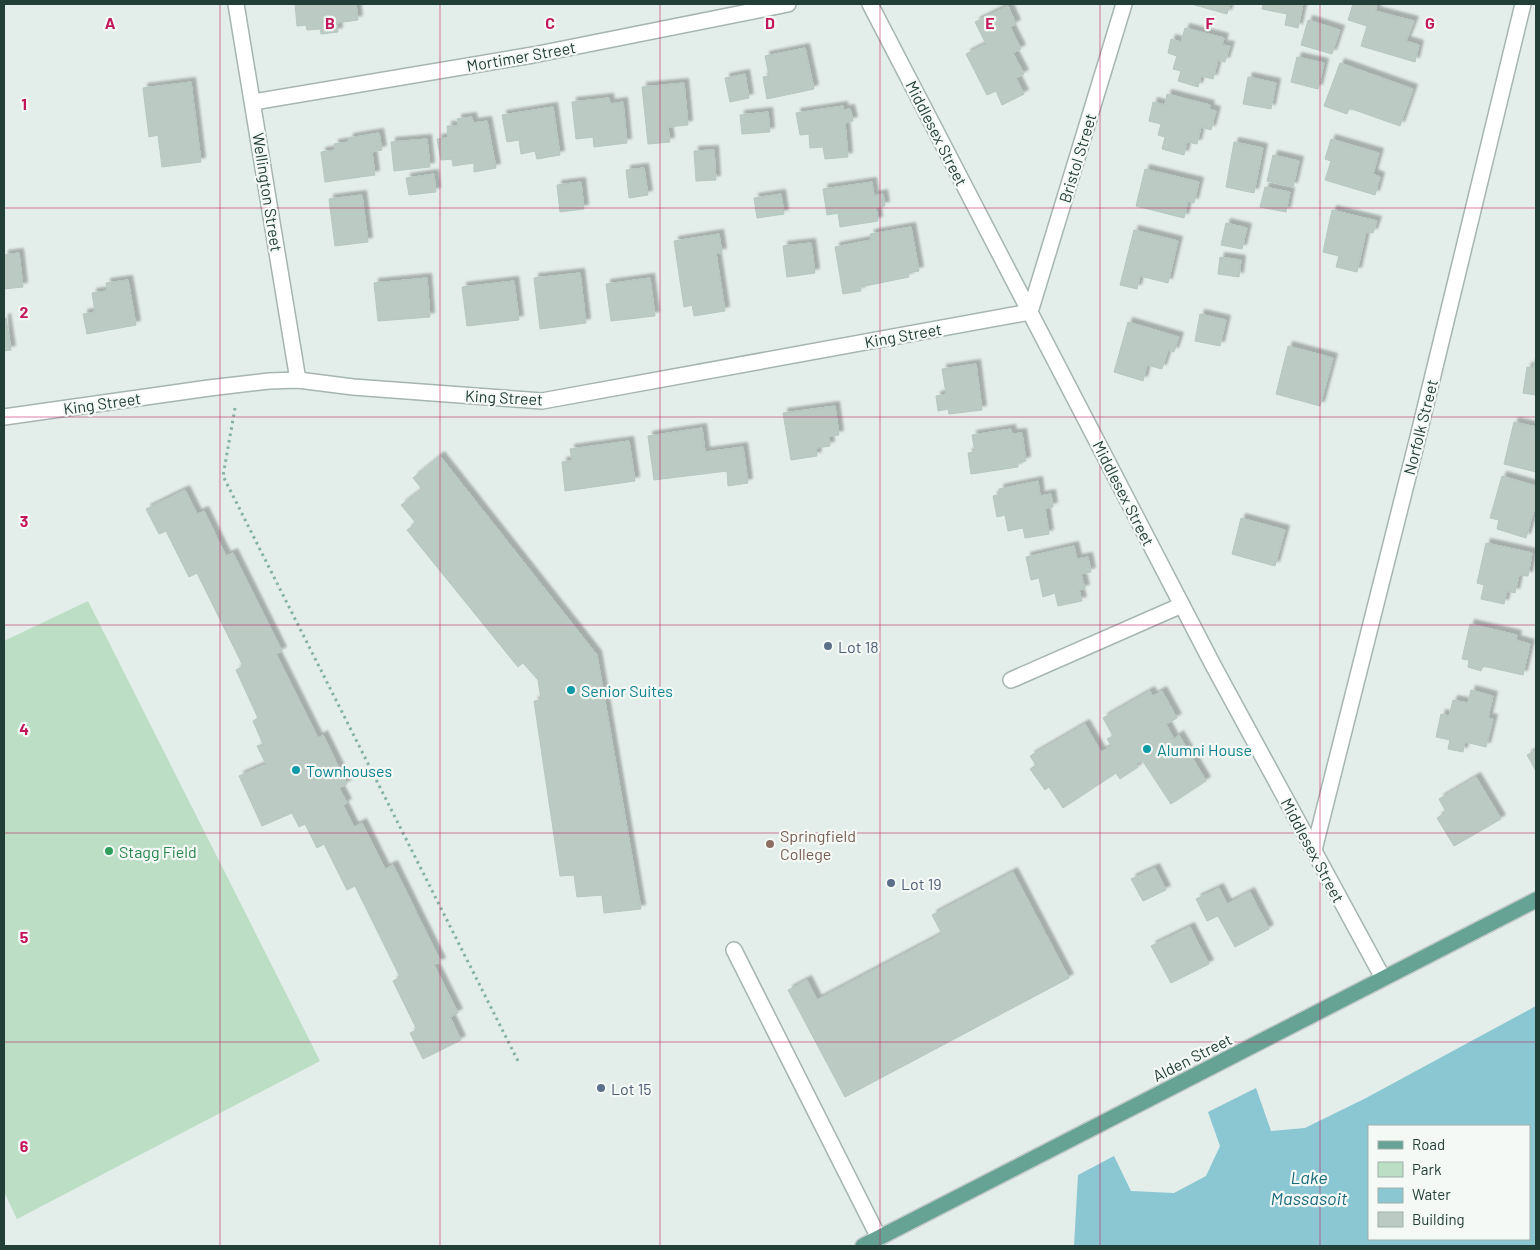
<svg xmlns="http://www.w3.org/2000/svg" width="1540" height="1250" viewBox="0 0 1540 1250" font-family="Barlow,sans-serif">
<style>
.green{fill:#bbdec5}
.water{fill:#8ac7d3;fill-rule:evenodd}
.building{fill:#bbcbc4;stroke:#b5c7c0;filter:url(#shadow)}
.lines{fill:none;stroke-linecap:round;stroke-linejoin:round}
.minor-casing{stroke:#a5b5b0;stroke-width:18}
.major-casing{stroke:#c1c9c7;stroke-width:18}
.path{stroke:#83b1a3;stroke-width:3;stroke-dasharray:2.5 4;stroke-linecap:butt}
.minor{stroke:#fff;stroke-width:15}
.major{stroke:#66a394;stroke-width:15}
.grid{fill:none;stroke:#c2185b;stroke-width:1;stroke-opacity:0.55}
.service-dot{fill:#5c6f8a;stroke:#f4f9f6;stroke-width:2}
.culture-dot{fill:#0f9aa8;stroke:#f4f9f6;stroke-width:2}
.education-dot{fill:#8d6e63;stroke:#f4f9f6;stroke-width:2}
.leisure-dot{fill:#2e9e5b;stroke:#f4f9f6;stroke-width:2}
.labels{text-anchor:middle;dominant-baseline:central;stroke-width:4.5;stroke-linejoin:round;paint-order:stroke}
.street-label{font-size:16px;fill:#223f37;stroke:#f4f9f6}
.service-label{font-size:16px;fill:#4e5e75;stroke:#f4f9f6;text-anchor:start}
.culture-label{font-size:16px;fill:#0d838f;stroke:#f4f9f6;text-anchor:start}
.education-label{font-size:16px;fill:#785e54;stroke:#f4f9f6;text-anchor:start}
.leisure-label{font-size:16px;fill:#27864d;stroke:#f4f9f6;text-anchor:start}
.water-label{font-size:18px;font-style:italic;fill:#1b6b7c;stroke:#f4f9f6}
.grid-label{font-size:16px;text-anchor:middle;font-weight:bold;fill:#c2185b;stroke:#f4f9f6;stroke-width:4.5;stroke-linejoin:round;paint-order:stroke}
</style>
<defs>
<filter id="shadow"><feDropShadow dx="4.5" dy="-4.5" stdDeviation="1" flood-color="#0004"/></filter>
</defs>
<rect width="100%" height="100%" fill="#e3ede9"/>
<polygon class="green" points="88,601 320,1061 17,1219 4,1192 4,641"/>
<path class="water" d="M1536,1006V1246H1074L1078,1175L1114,1156L1131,1191L1174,1193L1206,1176L1220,1146L1208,1112L1256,1088L1271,1131L1305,1128L1366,1098ZM1369,1126H1529V1239H1369Z"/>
<g class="building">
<polygon points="295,4 356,4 358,20 337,23 338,32 321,34 320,29 307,30 306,25 297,26"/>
<polygon points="1191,4 1230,4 1227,14"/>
<polygon points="1263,4 1303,4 1298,28 1285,25 1287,14 1262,9"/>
<polygon points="1353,4 1371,4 1377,6 1375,11 1414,21 1406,41 1419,45 1415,62 1361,46 1367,26 1348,20"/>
<polygon points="1008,6 1016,24 1010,27 1021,49 1013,53 1024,74 1016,78 1024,94 1002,105 996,91 987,95 966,54 986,44 975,22"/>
<polygon points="1308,20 1340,30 1332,54 1301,45"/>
<polygon points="1185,28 1224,38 1222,45 1230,46 1225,62 1218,60 1213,79 1201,76 1198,87 1178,81 1181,71 1173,69 1177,56 1168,53 1171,39 1181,42"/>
<polygon points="805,48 814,89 767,99 763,77 769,76 765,56"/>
<polygon points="1297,57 1324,63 1318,89 1291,82"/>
<polygon points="1340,63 1413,89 1400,126 1349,108 1347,114 1324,106"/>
<polygon points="745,74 749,98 730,102 725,78"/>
<polygon points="1248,77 1276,83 1271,109 1243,104"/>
<polygon points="191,82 201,162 162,167 158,135 149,137 143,88"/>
<polygon points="684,83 688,125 668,127 670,142 648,144 642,87"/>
<polygon points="1167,94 1210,105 1209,109 1216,111 1211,130 1201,127 1197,144 1187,142 1184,155 1162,149 1165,137 1158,135 1161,124 1149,121 1153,102 1165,105"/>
<polygon points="609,98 610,104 623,102 627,143 594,147 593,137 576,139 572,102"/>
<polygon points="843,106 843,110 850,109 853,121 845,123 848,157 825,159 823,147 810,148 809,134 800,135 796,113"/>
<polygon points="553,107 560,155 537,159 535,151 521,154 519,140 507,142 502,115"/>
<polygon points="768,112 770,132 742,134 740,115"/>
<polygon points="472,117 473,123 487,121 496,168 474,172 474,163 453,166 452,159 441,160 437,139 448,138 447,126 458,126 457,119"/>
<polygon points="379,133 382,150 372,152 375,175 325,182 321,152 335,150 334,144 349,142 349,138"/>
<polygon points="427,139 430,167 394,171 391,142"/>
<polygon points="1331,139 1379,153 1373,174 1380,177 1375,195 1325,180 1331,161 1325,159"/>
<polygon points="1234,142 1263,148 1254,193 1226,187"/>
<polygon points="714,150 716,180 696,181 694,151"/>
<polygon points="1273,155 1299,161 1293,187 1267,181"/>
<polygon points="644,168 648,195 629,198 626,170"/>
<polygon points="1145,169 1199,182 1194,203 1188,201 1184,218 1136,206"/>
<polygon points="434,174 436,192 409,195 406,178"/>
<polygon points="581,182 584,209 560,212 557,185"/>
<polygon points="872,182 874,196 883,194 885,206 876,207 878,221 840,227 838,213 827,215 823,189"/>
<polygon points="1265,187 1290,192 1286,212 1260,207"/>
<polygon points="781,194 784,214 757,218 754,198"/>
<polygon points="362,195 368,242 335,246 329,199"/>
<polygon points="1332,210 1377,221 1373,233 1366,232 1357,272 1336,267 1339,256 1323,252"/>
<polygon points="1226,223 1247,228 1242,249 1221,245"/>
<polygon points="911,227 919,271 908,273 909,277 860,287 861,291 843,294 835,247 871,240 870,234"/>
<polygon points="1134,230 1178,241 1168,283 1140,276 1137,289 1120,285"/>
<polygon points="719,234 722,253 716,253 725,311 694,316 692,305 684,307 674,241"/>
<polygon points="811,243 815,273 787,277 783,246"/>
<polygon points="19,253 23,287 4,289 4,255"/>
<polygon points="1220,257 1241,260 1239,277 1218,274"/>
<polygon points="580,273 586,323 540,329 534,278"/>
<polygon points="427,278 430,317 378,321 374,283"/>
<polygon points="650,278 655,316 611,321 606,284"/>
<polygon points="128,280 136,325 87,334 83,314 95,312 92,293 107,291 106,283"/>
<polygon points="514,281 519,320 467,326 462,287"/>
<polygon points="1200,314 1226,320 1220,346 1195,341"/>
<polygon points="6,318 11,350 4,351 4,319"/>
<polygon points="1128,322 1179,337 1174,352 1168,350 1162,369 1147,365 1143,381 1114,372"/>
<polygon points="1288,346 1333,358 1320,406 1276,394"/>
<polygon points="1536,352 1536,395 1523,393 1527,367 1534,368"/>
<polygon points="976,364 982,410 949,414 948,409 938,411 936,396 946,394 942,369"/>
<polygon points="835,406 839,435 829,436 830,446 816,448 817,456 791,460 783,413"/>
<polygon points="1514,422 1536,427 1536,472 1504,464"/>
<polygon points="702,428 705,452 743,447 748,483 728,486 727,471 654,480 648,436"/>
<polygon points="1011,429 1012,434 1022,433 1026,461 1018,463 1018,467 971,474 968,453 975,452 972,435"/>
<polygon points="629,441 635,481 565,491 562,462 572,461 570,449"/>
<polygon points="440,456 597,655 641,909 604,913 602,895 577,897 574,875 560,876 534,701 541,700 538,680 523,663 518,667 407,530 416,523 401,505 422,489 413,478"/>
<polygon points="1502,476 1536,486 1536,508 1535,507 1526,538 1497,529 1499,520 1490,518"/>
<polygon points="1038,481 1040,496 1051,494 1053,507 1045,508 1049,534 1025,538 1023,528 1008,531 1005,515 997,517 993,496 1000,494 999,489"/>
<polygon points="185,490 197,514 204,511 226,556 233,553 282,651 276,654 318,738 323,735 347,784 339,788 347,803 343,805 354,827 362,823 385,869 393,865 441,962 434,965 458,1013 450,1017 461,1040 423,1059 410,1033 417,1030 393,981 400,977 355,886 347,890 324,844 317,848 305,824 299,827 292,813 262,826 239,776 266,764 257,746 263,744 253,721 258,718 236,670 243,666 197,573 189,577 166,531 159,534 146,509"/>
<polygon points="1241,518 1285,530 1275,566 1232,554"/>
<polygon points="1486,543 1532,553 1528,576 1519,575 1515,593 1507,591 1504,604 1481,599 1484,585 1477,583"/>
<polygon points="1074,546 1077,559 1088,557 1091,572 1081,574 1085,589 1079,590 1082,601 1058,606 1055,593 1043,597 1039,578 1031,580 1026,557"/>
<polygon points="1470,624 1517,635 1516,640 1530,644 1523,675 1483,666 1481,671 1468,667 1469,660 1462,659"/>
<polygon points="1471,690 1493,696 1488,718 1493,719 1486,747 1465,742 1463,752 1448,749 1450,740 1436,737 1441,714 1449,716 1453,700 1468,703"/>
<polygon points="1150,691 1153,696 1162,691 1177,718 1166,724 1174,739 1179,735 1206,781 1171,804 1142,760 1136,764 1138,767 1120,779 1116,773 1063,808 1049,787 1045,790 1030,769 1036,765 1030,756 1085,724 1101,752 1112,746 1107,739 1113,736 1103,718"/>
<polygon points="1536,750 1536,771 1527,755"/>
<polygon points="1476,777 1501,819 1454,846 1437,818 1446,812 1439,799"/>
<polygon points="1155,868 1166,890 1143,901 1131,879"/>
<polygon points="1013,872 1069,978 845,1097 788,990 807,980 817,1000 942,934 932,915"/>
<polygon points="1219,888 1227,904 1250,892 1269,929 1235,947 1218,916 1207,921 1196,899"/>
<polygon points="1190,927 1209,964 1171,983 1151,946"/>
</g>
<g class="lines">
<defs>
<g id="minor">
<polyline points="236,4 298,380"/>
<polyline points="870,4 1213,665 1383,978"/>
<polyline points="253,102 533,55 788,4"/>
<polyline points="1030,312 1124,4"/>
<polyline points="4,417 209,388 269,381 298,380 353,387 542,401 1030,312"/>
<polyline points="1011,680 1182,605"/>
<polyline points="1314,850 1418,437 1523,4"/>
<polyline points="734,950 879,1238"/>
</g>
<polyline id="major" points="863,1246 1536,900"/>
</defs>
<use href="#minor" class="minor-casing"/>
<use href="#major" class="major-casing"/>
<polyline class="path" points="235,408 223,476 519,1063"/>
<use href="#minor" class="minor"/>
<use href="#major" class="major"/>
</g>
<path class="grid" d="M220,4V1246M440,4V1246M660,4V1246M880,4V1246M1100,4V1246M1320,4V1246M4,208H1536M4,417H1536M4,625H1536M4,833H1536M4,1042H1536"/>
<g class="service-dot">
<circle cx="828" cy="646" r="5"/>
<circle cx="891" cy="883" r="5"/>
<circle cx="601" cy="1088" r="5"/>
</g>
<g class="culture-dot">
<circle cx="571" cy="690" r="5"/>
<circle cx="1147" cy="749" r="5"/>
<circle cx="296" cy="770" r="5"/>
</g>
<circle class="education-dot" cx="770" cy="844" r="5"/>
<circle class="leisure-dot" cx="109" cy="851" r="5"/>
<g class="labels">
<g class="street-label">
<text transform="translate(521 56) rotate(-10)">Mortimer Street</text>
<text transform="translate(937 133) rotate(63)">Middlesex Street</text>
<text transform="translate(1077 158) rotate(-73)">Bristol Street</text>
<text transform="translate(268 192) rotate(81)">Wellington Street</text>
<text transform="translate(903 335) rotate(-10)">King Street</text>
<text transform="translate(504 397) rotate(3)">King Street</text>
<text transform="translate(102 403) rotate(-8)">King Street</text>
<text transform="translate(1420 427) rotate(-76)">Norfolk Street</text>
<text transform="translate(1124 493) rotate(63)">Middlesex Street</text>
<text transform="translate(1313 850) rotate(62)">Middlesex Street</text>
<text transform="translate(1192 1057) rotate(-27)">Alden Street</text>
</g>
<g class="service-label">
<text x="838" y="646">Lot 18</text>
<text x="901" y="883">Lot 19</text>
<text x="611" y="1088">Lot 15</text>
</g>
<g class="culture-label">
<text x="581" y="690">Senior Suites</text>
<text x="1157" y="749">Alumni House</text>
<text x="306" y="770">Townhouses</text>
</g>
<g class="education-label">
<text x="780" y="835">Springfield<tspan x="780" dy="18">College</tspan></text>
</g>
<g class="leisure-label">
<text x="119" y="851">Stagg Field</text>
</g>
<g class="water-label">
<text x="1309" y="1177">Lake<tspan x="1309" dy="21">Massasoit</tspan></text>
</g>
</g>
<g class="grid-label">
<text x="110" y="29">A</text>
<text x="330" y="29">B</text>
<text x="550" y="29">C</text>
<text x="770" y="29">D</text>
<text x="990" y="29">E</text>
<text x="1210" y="29">F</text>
<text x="1430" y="29">G</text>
<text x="24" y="110">1</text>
<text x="24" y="318">2</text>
<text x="24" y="527">3</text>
<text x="24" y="735">4</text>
<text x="24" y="943">5</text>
<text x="24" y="1152">6</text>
</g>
<rect width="1540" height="1250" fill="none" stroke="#223f37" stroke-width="10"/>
<rect x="1368" y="1125" width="162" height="115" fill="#f4f9f6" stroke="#a0afaa"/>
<rect x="1378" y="1141" width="25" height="8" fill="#66a394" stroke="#a0afaa"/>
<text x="1412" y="1150" font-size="15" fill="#223f37">Road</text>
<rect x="1378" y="1162" width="25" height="15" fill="#bbdec5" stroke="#a0afaa"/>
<text x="1412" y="1175" font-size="15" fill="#223f37">Park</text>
<rect x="1378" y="1188" width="25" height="15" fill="#8ac7d3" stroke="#a0afaa"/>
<text x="1412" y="1200" font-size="15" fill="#223f37">Water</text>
<rect x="1378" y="1212" width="25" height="15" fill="#bbcbc4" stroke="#a0afaa"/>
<text x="1412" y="1225" font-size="15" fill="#223f37">Building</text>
</svg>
